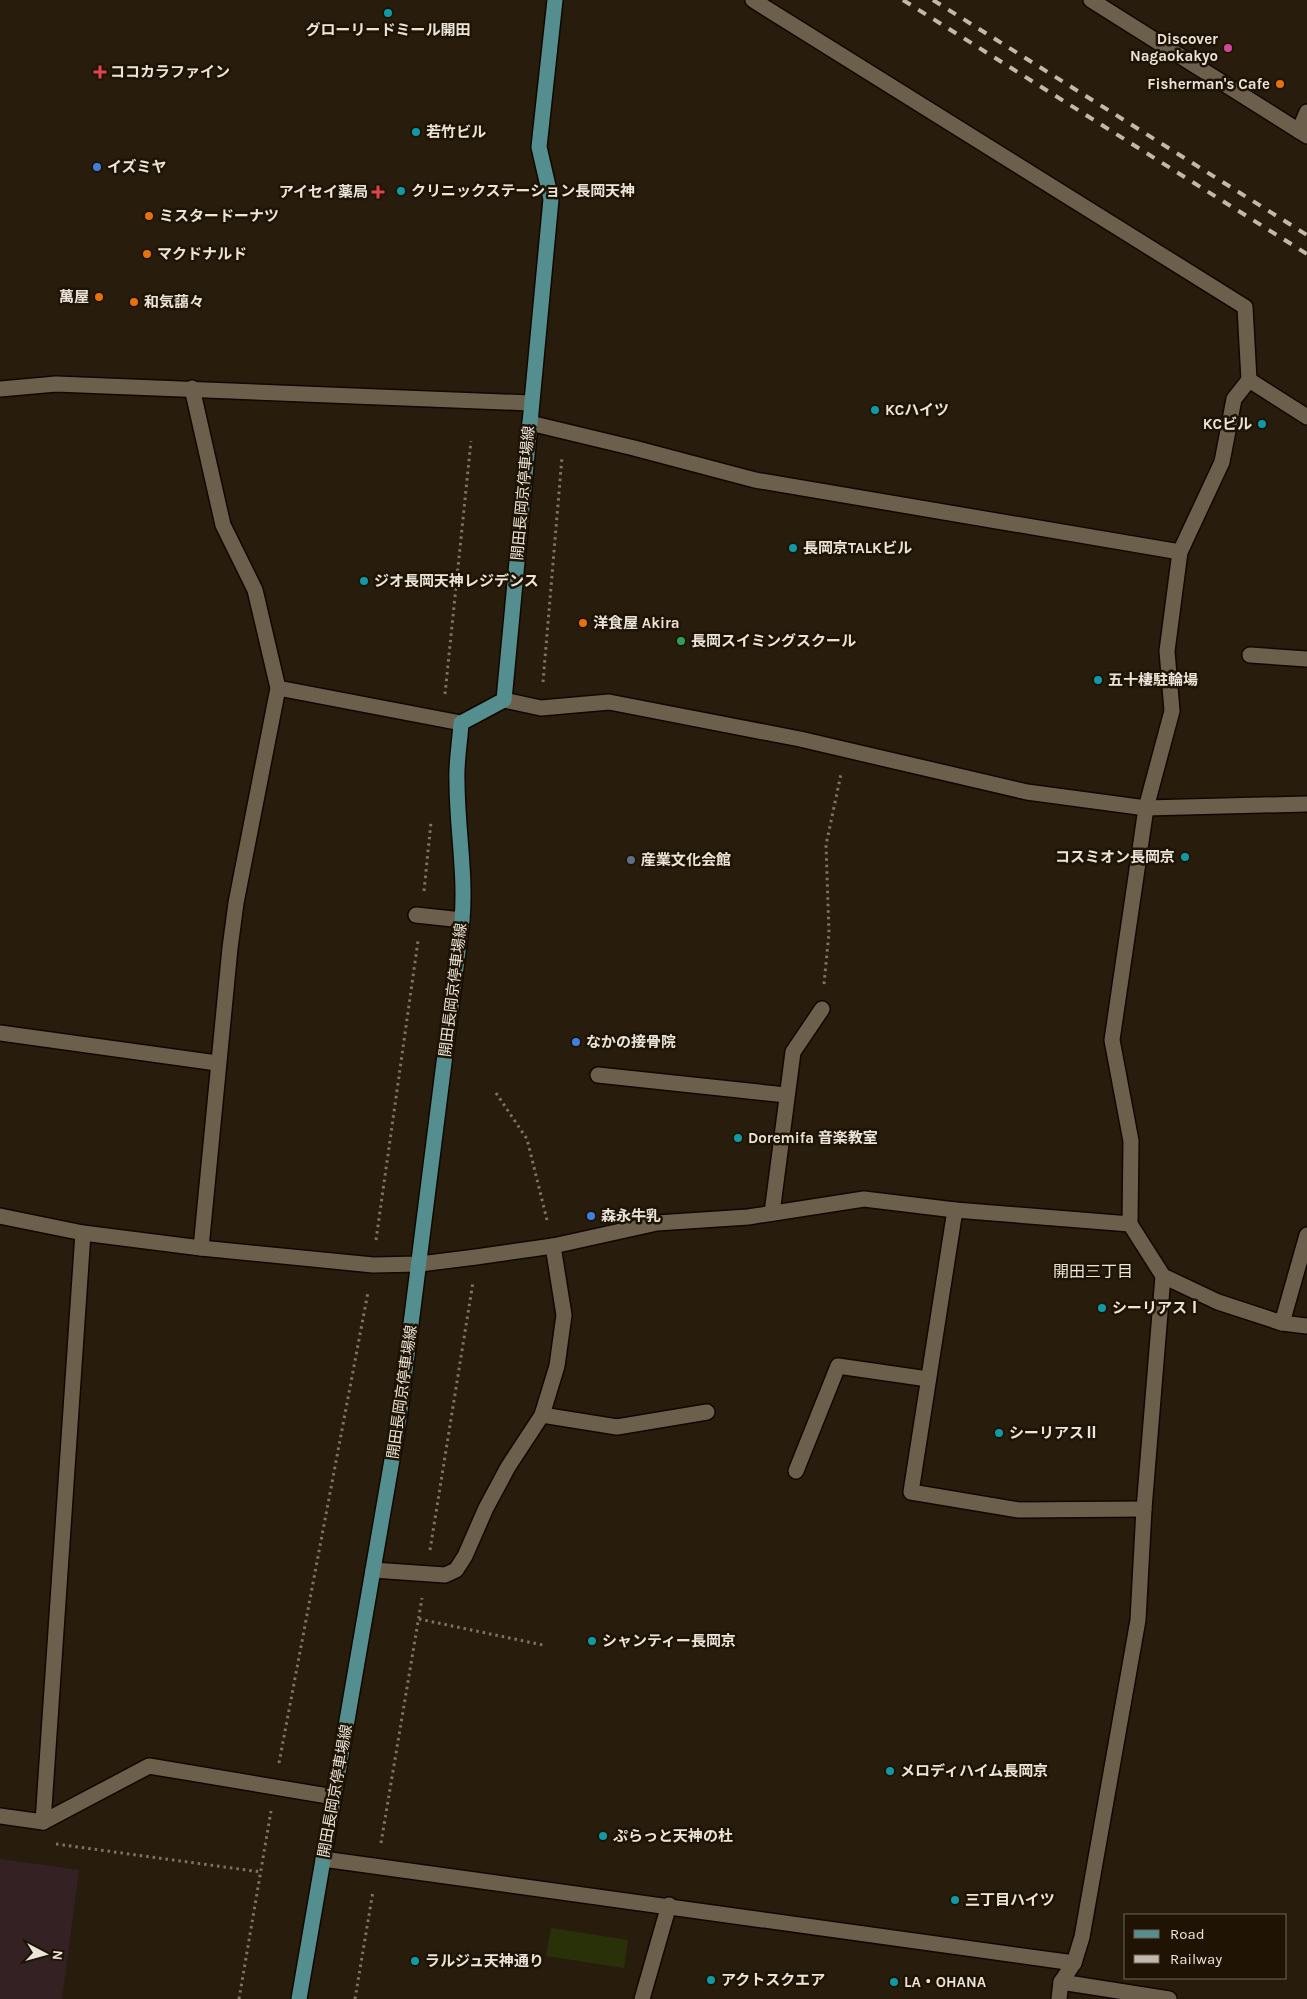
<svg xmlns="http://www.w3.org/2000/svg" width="1307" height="1999" viewBox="0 0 1307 1999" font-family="Karla,'Noto Sans JP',sans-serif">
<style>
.education{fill:#342123}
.green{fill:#293108}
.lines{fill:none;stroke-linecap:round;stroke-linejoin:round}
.minor-casing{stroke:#110700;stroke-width:18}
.major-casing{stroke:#110700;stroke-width:18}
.path{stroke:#7d7466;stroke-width:3;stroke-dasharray:2.5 4;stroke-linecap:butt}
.minor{stroke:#6c5f4c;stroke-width:15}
.major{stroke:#548e8f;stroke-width:15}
.rail{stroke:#c0b9ac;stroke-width:4;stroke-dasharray:9 9;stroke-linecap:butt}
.culture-dot{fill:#0f9aa8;stroke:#1f1404;stroke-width:2}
.hotel-dot{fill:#d1479c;stroke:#1f1404;stroke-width:2}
.health-dot{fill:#e0444e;stroke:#1f1404;stroke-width:2}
.food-dot{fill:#e8710a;stroke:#1f1404;stroke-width:2}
.shop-dot{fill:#3f7fe0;stroke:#1f1404;stroke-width:2}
.leisure-dot{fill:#2e9e5b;stroke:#1f1404;stroke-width:2}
.service-dot{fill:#5c6f8a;stroke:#1f1404;stroke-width:2}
.labels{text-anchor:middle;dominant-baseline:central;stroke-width:5;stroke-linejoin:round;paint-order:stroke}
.poi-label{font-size:15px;font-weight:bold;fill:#ebe4d9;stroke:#1f1404;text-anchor:start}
.street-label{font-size:15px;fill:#ebe4d9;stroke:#1f1404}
.neighbourhood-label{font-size:16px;fill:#ebe4d9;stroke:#1f1404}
</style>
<rect width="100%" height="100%" fill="#281d0c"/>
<polygon class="education" points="0,1859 79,1870 62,1999 0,1999"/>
<polygon class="green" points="551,1928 628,1940 624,1968 546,1956"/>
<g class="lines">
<defs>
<g id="minor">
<polyline points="753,0 1245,307 1249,380"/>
<polyline points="1091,0 1307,136"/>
<polyline points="1299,131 1307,112"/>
<polyline points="192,388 223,525 255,590 278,688 236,903 230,948 201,1248"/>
<polyline points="0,389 56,384 530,403"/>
<polyline points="1307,417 1249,380 1234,399 1222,462 1180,552 1167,651 1172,711 1146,808 1112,1040 1131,1141 1130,1224 1163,1276 1218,1302 1282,1323 1307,1326"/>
<polyline points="530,423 634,448 755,480 1180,552"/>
<polyline points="1250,655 1307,659"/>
<polyline points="278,688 461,723"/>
<polyline points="504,700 541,708 609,702 800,739 1027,792 1146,808 1307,804"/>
<polyline points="416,915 462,920"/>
<polyline points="0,1033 217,1063"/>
<polyline points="598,1075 786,1095"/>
<polyline points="955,1210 911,1492 1019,1510 1144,1509"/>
<polyline points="772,1213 793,1052 822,1009"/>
<polyline points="0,1216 83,1233 201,1248 373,1265 420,1264 476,1257 553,1246 657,1223 748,1217 864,1199 955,1210 1130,1224"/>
<polyline points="1282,1323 1307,1235"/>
<polyline points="542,1415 617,1427 707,1412"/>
<polyline points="796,1471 838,1366 928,1379"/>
<polyline points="373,1570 445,1575 456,1570 465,1556 486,1508 508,1467 542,1415 557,1366 564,1315 553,1246"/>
<polyline points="0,1816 43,1822 149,1766 334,1797"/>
<polyline points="43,1822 83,1233"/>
<polyline points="323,1859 1074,1963"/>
<polyline points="1061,1982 1169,1999"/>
<polyline points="642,1999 669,1905"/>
<polyline points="1059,1999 1061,1982 1074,1963 1082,1937 1138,1620 1144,1509 1163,1276"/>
</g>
<path id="major" d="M299,1999L399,1419L462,920C466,874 457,828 457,781C456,762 460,742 461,723L504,700L551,199L539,147L555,0"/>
</defs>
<use href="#minor" class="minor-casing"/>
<use href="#major" class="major-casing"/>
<g class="path">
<polyline points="543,682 562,457"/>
<polyline points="445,694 471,441"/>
<polyline points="424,891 431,822"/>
<polyline points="824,984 829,933 826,845 841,774"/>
<polyline points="496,1093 527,1139 547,1220"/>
<polyline points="376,1240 418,941"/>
<polyline points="430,1550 473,1282"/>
<polyline points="419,1619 543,1645"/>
<polyline points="279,1763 368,1292"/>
<polyline points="381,1843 422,1598"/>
<polyline points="56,1844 261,1872"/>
<polyline points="239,1999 271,1811"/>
<polyline points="355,1999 373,1891"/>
</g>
<use href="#minor" class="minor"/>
<use href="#major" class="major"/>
<g class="rail">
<polyline points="903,0 1307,254"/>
<polyline points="933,0 1307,235"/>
</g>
</g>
<g class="culture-dot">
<circle cx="388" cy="13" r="5"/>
<circle cx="416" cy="132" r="5"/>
<circle cx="401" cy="191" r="5"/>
<circle cx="875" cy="410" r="5"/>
<circle cx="1262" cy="424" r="5"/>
<circle cx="793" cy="548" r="5"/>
<circle cx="364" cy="581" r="5"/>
<circle cx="1098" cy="680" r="5"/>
<circle cx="1185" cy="857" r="5"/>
<circle cx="738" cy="1138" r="5"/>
<circle cx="1102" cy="1308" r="5"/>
<circle cx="999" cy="1433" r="5"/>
<circle cx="592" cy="1641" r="5"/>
<circle cx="890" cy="1771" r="5"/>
<circle cx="603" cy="1836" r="5"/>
<circle cx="955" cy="1900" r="5"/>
<circle cx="415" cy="1961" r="5"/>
<circle cx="711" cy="1980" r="5"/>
<circle cx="894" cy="1982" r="5"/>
</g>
<circle class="hotel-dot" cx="1228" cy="48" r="5"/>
<g class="health-dot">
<path d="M97.5 64.5h5v5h5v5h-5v5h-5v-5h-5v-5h5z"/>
<path d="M375.5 184.5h5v5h5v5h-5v5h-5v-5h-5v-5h5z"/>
</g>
<g class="food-dot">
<circle cx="1280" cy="84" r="5"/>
<circle cx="149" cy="216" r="5"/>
<circle cx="147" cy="254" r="5"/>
<circle cx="99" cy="297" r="5"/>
<circle cx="134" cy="302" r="5"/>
<circle cx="583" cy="623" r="5"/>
</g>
<g class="shop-dot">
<circle cx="97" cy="167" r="5"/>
<circle cx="576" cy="1042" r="5"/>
<circle cx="591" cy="1216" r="5"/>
</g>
<circle class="leisure-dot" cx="681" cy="641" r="5"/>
<circle class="service-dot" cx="631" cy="860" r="5"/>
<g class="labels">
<g class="poi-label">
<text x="388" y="30" text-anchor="middle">グローリードミール開田</text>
<text x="1218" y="39" text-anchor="end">Discover<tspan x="1218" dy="17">Nagaokakyo</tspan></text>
<text x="110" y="72">ココカラファイン</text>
<text x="1270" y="84" text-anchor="end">Fisherman's Cafe</text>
<text x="426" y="132">若竹ビル</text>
<text x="107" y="167">イズミヤ</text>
<text x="411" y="191">クリニックステーション長岡天神</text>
<text x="368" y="192" text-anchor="end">アイセイ薬局</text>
<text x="159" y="216">ミスタードーナツ</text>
<text x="157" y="254">マクドナルド</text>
<text x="89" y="297" text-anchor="end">萬屋</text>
<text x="144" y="302">和気藹々</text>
<text x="885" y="410">KCハイツ</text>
<text x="1252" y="424" text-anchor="end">KCビル</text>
<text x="803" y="548">長岡京TALKビル</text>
<text x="374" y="581">ジオ長岡天神レジデンス</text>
<text x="593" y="623">洋食屋 Akira</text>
<text x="691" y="641">長岡スイミングスクール</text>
<text x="1108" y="680">五十棲駐輪場</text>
<text x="1175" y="857" text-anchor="end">コスミオン長岡京</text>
<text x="641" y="860">産業文化会館</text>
<text x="586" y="1042">なかの接骨院</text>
<text x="748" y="1138">Doremifa 音楽教室</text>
<text x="601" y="1216">森永牛乳</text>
<text x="1112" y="1308">シーリアスⅠ</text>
<text x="1009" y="1433">シーリアスⅡ</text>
<text x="602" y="1641">シャンティー長岡京</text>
<text x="900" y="1771">メロディハイム長岡京</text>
<text x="613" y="1836">ぷらっと天神の杜</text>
<text x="965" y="1900">三丁目ハイツ</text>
<text x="425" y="1961">ラルジュ天神通り</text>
<text x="721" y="1980">アクトスクエア</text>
<text x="904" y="1982">LA・OHANA</text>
</g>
<g class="street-label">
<text transform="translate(523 493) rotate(-85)">開田長岡京停車場線</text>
<text transform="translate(453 990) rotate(-83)">開田長岡京停車場線</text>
<text transform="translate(402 1392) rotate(-82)">開田長岡京停車場線</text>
<text transform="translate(335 1791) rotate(-80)">開田長岡京停車場線</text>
</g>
<g class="neighbourhood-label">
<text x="1093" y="1271">開田三丁目</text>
</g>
</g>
<rect x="1124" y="1914" width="162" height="65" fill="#1f1404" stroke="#716759"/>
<rect x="1134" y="1930" width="25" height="8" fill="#548e8f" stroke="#716759"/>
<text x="1170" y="1939" font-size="15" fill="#ebe4d9">Road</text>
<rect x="1134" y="1955" width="25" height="8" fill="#c0b9ac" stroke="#716759"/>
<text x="1170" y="1964" font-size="15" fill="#ebe4d9">Railway</text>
<g transform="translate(45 1954) rotate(96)" stroke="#1f1404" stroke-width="4" paint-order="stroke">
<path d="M0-4L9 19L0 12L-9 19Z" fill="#ebe4d9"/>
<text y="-8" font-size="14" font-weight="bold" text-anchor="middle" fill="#ebe4d9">N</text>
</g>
</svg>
